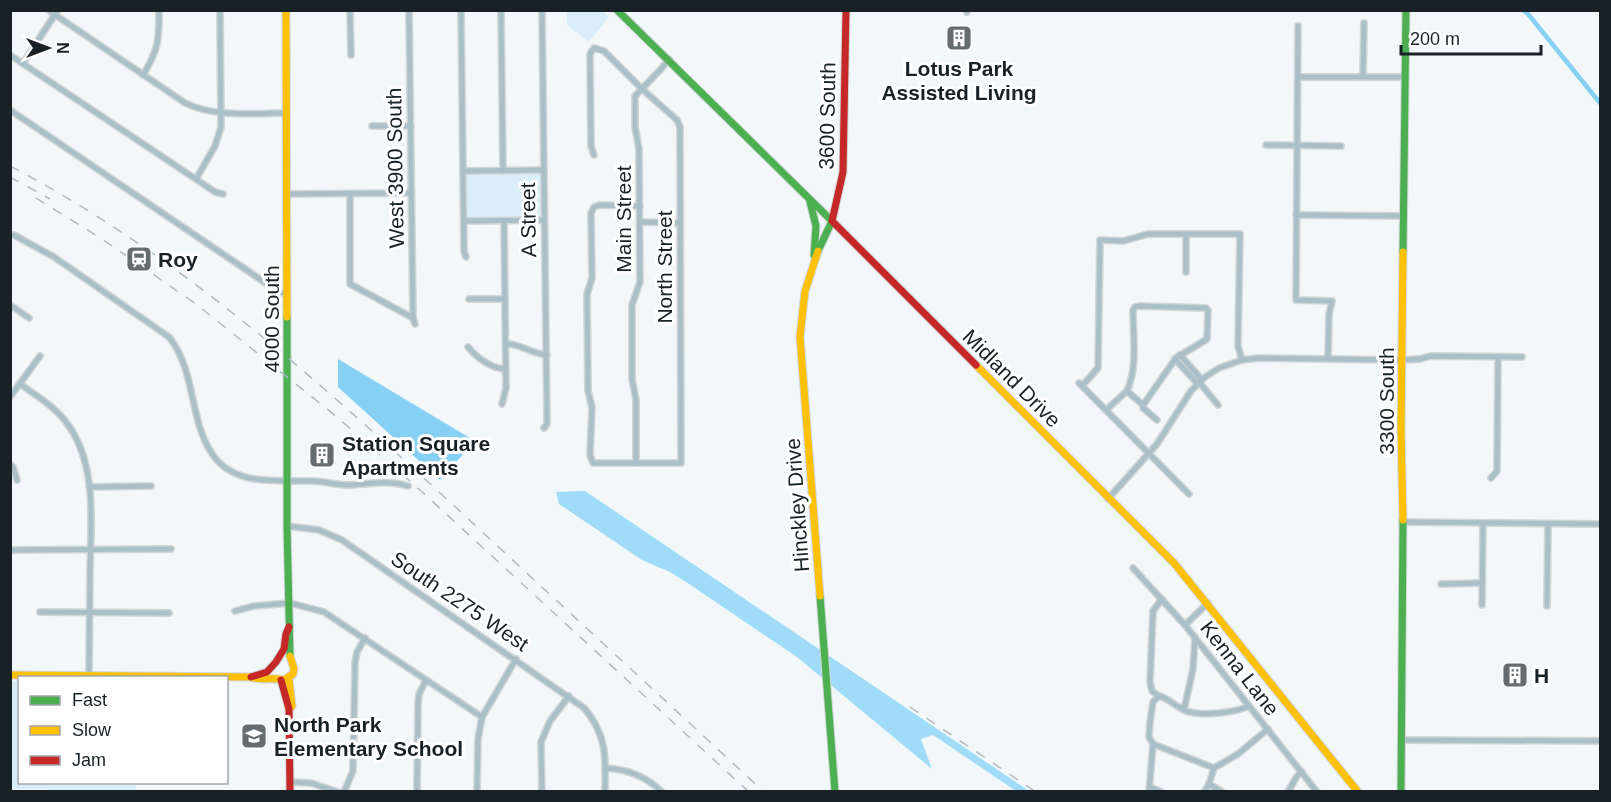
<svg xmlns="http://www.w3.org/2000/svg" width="1611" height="802" viewBox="0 0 1611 802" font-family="Helvetica,sans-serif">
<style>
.green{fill:#d9eef8}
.forest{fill:#a0dcf7}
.water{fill:#86d1f3}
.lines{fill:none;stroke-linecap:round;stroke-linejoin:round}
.canal{stroke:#86d1f3;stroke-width:4.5}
.street-casing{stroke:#d0d5d7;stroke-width:8}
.fast-casing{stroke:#d0d5d7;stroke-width:9}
.slow-casing{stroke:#d0d5d7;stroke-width:9}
.jam-casing{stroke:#d0d5d7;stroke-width:9}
.street{stroke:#abbfc9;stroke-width:5}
.fast{stroke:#4caf50;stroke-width:7}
.slow{stroke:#ffc107;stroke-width:7}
.jam{stroke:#c62828;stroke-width:7}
.rail{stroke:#afbbc1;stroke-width:1.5;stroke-dasharray:10 10;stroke-linecap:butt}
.labels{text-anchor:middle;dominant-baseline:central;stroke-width:6;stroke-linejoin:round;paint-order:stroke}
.poi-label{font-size:21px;font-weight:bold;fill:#182125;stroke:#fff;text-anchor:start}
.street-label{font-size:21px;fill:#182125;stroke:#fff}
</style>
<rect width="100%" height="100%" fill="#f2f7fa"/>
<g class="green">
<polygon points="567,11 602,11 609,17 589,42 567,25"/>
<polygon points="542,171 542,219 466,220 465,172"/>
<polygon points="10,681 19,681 20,782 136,783 136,790 47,792 47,789 11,789"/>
</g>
<polygon class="forest" points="585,491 1029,791 1016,791 933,735 921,739 932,769 797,657 689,584 670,572 642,560 559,504 556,492"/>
<polygon class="water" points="338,359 475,441 440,480 338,387"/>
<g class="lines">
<polyline class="canal" points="1523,10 1528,14 1600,103"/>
<defs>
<g id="street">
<path d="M48,10L185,103C216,118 253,113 287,113"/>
<polyline points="350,10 351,55"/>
<polyline points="409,10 413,318 415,324"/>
<polyline points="461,10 464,251 466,257"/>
<polyline points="501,10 503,171"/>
<polyline points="542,10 547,424 544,428"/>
<polyline points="967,12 967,10"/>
<polyline points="1298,26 1296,300 1332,301 1329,314 1328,359"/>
<polyline points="10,55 215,192 223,194"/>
<polyline points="23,63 58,10"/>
<path d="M143,75C159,49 159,40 159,10"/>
<polyline points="1298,77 1405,77"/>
<polyline points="1363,77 1364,23"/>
<polyline points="10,110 279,292 287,294"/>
<polyline points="372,126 411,126"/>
<polyline points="1266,145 1341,146"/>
<polyline points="594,155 591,146 590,54 594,48 604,51 642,89 677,120 680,127 681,463 593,463 590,455 592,407 588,391 587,294 592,278 591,213 594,207 600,205 640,206"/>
<polyline points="463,171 544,170"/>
<polyline points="196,179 215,146 221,127 220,10"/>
<polyline points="287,194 411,193"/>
<polyline points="350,194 350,284 413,318"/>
<polyline points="1296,215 1404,216"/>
<polyline points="464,221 544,220"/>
<polyline points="640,222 680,223"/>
<path d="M14,235L54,257L169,337C196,371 189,418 211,452C232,487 277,480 312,481C324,481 336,485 349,485C369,484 388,480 408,486"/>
<polyline points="1186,272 1186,235"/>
<polyline points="469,299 505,299"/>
<polyline points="10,305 29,318"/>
<path d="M1140,306L1206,308L1208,310L1207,339L1176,358L1143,405L1127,391C1138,367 1133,335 1133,310L1135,307Z"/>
<path d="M506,344C521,344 532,354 547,355"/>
<path d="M468,347C477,358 492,369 506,369"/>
<polyline points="1180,355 1202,380"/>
<polyline points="1175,359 1198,384"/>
<polyline points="1199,382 1218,405"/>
<polyline points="1079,383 1189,494"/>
<path d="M20,384C37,396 57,408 69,426C97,467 91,522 90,569C90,605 89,640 89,676"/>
<polyline points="1082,386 1098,368 1100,240 1123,241 1148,234 1240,234 1238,346 1242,360"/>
<polyline points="10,397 40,356"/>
<polyline points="502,404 506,388 504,221"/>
<polyline points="1143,405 1143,408 1157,420"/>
<polyline points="1106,410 1127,391"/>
<polyline points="636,463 636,400 632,379 632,305 640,282 639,149 635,127 635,96 661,69 669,59"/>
<polyline points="10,464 13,467 17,480"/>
<polyline points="1491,478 1497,471 1498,357"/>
<polyline points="89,487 151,486"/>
<polyline points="1108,499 1157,444 1191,391 1205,377 1219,368 1242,360 1259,358 1402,360 1420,359 1431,356 1522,357"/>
<polyline points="1402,522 1600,524"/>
<path d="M287,526L319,530L342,540L584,708C607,734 606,759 605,792"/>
<polyline points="10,550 171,549"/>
<polyline points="1133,568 1185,625 1317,792"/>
<polyline points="1441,584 1481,583"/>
<polyline points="1482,605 1483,523"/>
<polyline points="1547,606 1548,524"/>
<polyline points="235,611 254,606 290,603 324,612 482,717"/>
<polyline points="40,612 169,613"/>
<polyline points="1185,625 1208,603"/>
<path d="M1159,696C1168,698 1175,706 1184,710C1199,717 1234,713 1249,706"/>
<polyline points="1182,709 1185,705 1193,669 1195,637"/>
<polyline points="1401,740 1600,741"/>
<polyline points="1153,744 1214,768"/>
<path d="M605,768C627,769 646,776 662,792"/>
<polyline points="290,782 311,783 338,792"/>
<polyline points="1209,784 1222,792"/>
<polyline points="1150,787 1161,792"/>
<polyline points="344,792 353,771 355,663 357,652 365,638"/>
<polyline points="417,792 418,704 419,694 426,680"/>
<polyline points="477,792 478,739 482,717 516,659"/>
<polyline points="542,792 541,742 550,721 569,696"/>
<polyline points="1149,792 1153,744 1149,737 1150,722 1153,702 1159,696 1152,691 1150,682 1153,611 1162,599"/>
<polyline points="1204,792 1209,784 1214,768 1238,754 1268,729"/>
<polyline points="1288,792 1297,776 1302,772"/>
</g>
<g id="fast">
<polyline points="617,10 832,221 818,251"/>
<polyline points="810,202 816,226 814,255"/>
<polyline points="1403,252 1406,10"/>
<polyline points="287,317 287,526 290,656"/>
<polyline points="820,596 835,792"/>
<polyline points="1401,792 1403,520"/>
</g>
<g id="slow">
<polyline points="286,10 287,317"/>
<polyline points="818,251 805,291 800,337 820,596"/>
<polyline points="976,365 1174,563 1358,792"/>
<polyline points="1403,520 1401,429 1403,252"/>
<path d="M10,675L251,677C261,681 273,677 284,680L293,674L294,669L290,656"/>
<polyline points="289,679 292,706 289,709"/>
</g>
<g id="jam">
<polyline points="846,10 843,172 832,221 976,365"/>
<polyline points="251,677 267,672 276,662 284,649 286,634 289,627"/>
<polyline points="281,680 289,709 290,792"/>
</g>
</defs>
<use href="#street" class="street-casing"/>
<use href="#fast" class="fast-casing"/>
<use href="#slow" class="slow-casing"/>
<use href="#jam" class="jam-casing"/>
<use href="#street" class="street"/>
<use href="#fast" class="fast"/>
<use href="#slow" class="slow"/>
<use href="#jam" class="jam"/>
<g class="rail">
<path d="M10,166C180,255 323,385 463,514C563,607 664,699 764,792"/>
<polyline points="10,177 50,199"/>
<polyline points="36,198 102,239 196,304 337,417 420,490 749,792"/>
<polyline points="910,707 1036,792"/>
</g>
</g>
<defs>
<symbol id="building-square" viewBox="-11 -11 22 22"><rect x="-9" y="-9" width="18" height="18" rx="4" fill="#646c70" stroke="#fff"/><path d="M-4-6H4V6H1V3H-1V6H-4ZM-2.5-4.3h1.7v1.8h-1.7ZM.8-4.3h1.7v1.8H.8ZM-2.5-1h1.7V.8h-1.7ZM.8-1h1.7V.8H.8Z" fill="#fff"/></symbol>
<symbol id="station-square" viewBox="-11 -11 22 22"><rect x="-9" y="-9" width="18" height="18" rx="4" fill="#646c70" stroke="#fff"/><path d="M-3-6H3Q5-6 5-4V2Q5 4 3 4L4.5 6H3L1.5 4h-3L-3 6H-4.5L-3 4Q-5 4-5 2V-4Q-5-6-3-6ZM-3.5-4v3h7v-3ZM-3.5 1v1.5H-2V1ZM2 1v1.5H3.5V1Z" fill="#fff"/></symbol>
<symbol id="school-square" viewBox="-11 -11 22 22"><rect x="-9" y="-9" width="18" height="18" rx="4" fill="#646c70" stroke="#fff"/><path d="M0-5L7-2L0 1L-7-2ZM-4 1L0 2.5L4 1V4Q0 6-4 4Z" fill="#fff"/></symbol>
</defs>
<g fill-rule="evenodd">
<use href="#building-square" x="944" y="23" width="30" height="30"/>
<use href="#station-square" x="124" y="244" width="30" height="30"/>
<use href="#building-square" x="307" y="440" width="30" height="30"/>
<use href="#building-square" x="1500" y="660" width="30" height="30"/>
<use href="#school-square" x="239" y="721" width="30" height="30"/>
</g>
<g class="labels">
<g class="poi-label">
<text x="959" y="68" text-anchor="middle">Lotus Park<tspan x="959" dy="24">Assisted Living</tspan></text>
<text x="158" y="259">Roy</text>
<text x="342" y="443">Station Square<tspan x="342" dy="24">Apartments</tspan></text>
<text x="1534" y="675">H</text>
<text x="274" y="724">North Park<tspan x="274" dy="24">Elementary School</tspan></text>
</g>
<g class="street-label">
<text transform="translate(827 116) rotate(-89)">3600 South</text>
<text transform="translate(395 168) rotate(-91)">West 3900 South</text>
<text transform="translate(623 219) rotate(-90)">Main Street</text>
<text transform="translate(528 220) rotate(-91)">A Street</text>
<text transform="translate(664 267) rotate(-90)">North Street</text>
<text transform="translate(271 319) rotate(-90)">4000 South</text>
<text transform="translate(1012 378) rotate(45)">Midland Drive</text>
<text transform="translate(1386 401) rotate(-90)">3300 South</text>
<text transform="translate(797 505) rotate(-94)">Hinckley Drive</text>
<text transform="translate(460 601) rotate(34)">South 2275 West</text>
<text transform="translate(1240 668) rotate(52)">Kenna Lane</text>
</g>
</g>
<rect width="1611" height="802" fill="none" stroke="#182125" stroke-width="24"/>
<rect x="18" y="676" width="210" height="108" fill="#ffffff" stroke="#a3a6a8" stroke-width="1.5"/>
<rect x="30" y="696" width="30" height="9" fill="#4caf50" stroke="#a3a6a8" stroke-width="1.5"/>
<text x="72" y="706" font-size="18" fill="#182125">Fast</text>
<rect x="30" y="726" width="30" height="9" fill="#ffc107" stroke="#a3a6a8" stroke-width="1.5"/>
<text x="72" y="736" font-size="18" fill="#182125">Slow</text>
<rect x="30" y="756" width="30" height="9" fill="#c62828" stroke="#a3a6a8" stroke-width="1.5"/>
<text x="72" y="766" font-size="18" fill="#182125">Jam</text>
<g transform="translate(48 48) rotate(90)" stroke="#ffffff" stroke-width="4.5" paint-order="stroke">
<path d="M0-4.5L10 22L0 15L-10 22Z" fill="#182125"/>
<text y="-9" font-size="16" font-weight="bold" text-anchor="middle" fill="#182125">N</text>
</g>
<path d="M1401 45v9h140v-9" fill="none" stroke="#182125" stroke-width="3"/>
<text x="1410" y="45" font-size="18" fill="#182125" stroke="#ffffff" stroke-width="4.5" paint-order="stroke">200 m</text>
</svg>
